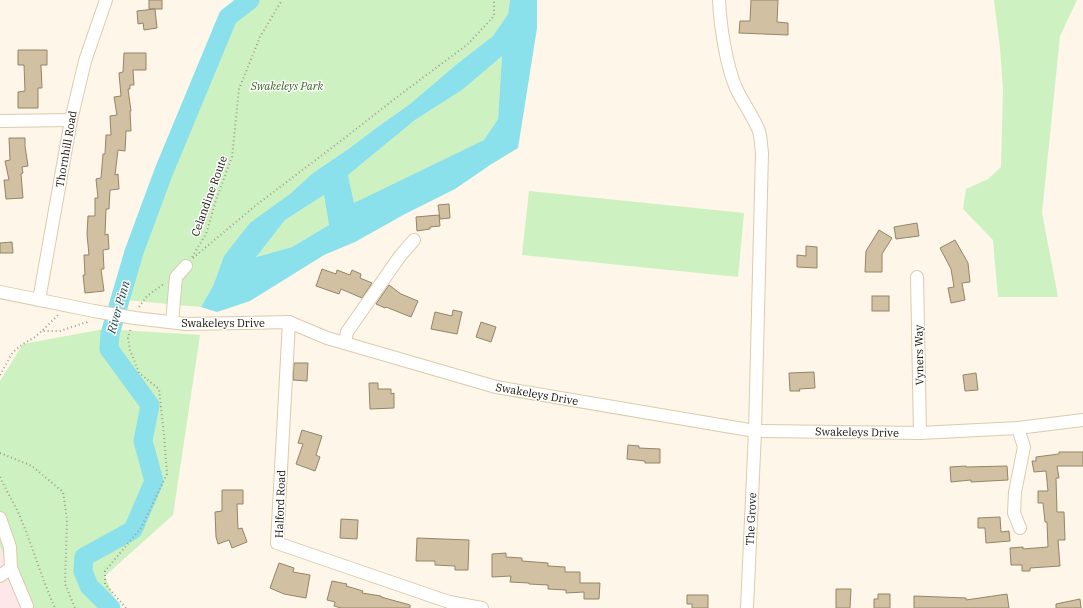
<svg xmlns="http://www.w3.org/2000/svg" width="1083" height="608" viewBox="0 0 1083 608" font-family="'IBM Plex Serif',serif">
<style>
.education{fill:#fde7e9}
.green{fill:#cdf1c0}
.water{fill:#8ae0eb;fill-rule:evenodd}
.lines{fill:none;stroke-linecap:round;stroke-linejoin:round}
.river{stroke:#8ae0eb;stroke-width:19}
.building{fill:#d1c0a1;stroke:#948567}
.minor-casing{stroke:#dccbac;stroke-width:14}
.path{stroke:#a29b8f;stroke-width:2;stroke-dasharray:1 3;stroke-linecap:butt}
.minor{stroke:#fff;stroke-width:12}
.labels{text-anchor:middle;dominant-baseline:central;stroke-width:3;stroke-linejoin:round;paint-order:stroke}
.park-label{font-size:11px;font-style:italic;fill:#33641d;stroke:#fff}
.street-label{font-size:11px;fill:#171106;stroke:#fff}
.water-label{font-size:12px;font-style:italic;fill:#10393e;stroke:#fff}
</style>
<rect width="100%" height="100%" fill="#fdf6e9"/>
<polygon class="education" points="0,546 3,553 20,608 0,608"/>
<g class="green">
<polygon points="250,0 510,0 508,14 493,36 457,64 410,104 379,126 347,150 313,173 224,256 213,286 201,307 114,299 183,106 215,35"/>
<polygon points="994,0 1077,0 1060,36 1042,213 1058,297 998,297 993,240 963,209 966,189 988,179 1001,167 1003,89 1000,48"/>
<polygon points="502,55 498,119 484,140 354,204 348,175 415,120 462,90"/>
<polygon points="529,191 744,213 738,277 522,255"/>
<polygon points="324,195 329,225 292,247 255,257 285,220"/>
<polygon points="104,329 200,335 173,515 105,576 118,608 20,608 3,553 0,546 0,381 23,344"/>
</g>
<path class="water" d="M510,0H537V28L518,148L490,165L455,189L405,214L355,242L324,255L250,301L217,312L201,307L213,286L224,256L250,223L290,194L313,173L347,150L379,126L410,104L457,64L493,36L508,14ZM502,56L498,119L484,140L354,203L348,175L415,120L462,90ZM324,195L329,225L292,247L256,257L285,220Z"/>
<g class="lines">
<polyline class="river" points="111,608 89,586 83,571 84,557 133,530 154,481 143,441 150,405 109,349 110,334 134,252 164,171 228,17 250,0"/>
</g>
<g class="building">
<rect x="149" y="0" width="13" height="9"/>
<polygon points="751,0 778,0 777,22 788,23 788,35 739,33 740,21 750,21"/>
<polygon points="155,9 157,28 144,30 143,23 138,24 137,11"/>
<polygon points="18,50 47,50 47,65 41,65 42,88 38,88 38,108 18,108 18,92 25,91 24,65 18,65"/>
<polygon points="124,53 146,53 146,70 133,70 134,85 130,85 130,89 128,89 131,111 130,111 131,131 126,131 125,151 118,150 115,175 118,174 119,189 110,190 109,209 106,209 105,235 108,234 109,249 103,250 104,269 101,269 104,291 85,293 83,275 85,275 84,255 89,255 87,234 88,216 95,216 95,198 98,198 96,179 101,178 103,154 105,154 106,135 111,135 110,116 117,115 114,97 121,96 119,73 123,72"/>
<polygon points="9,138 25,138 25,146 28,166 22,167 23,173 21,174 23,198 6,199 4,180 9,180 5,161 10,160"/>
<polygon points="449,204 450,218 440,219 438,205"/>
<polygon points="439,215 440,226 430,227 430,229 417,231 416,217"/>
<polygon points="917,223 919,236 896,239 894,227"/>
<polygon points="879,230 892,238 882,254 882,272 865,272 866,251"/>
<polygon points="955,240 968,263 970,282 962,283 965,300 951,303 948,288 954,287 951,269 940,248"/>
<polygon points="12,242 13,253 0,253 0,243"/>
<polygon points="806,246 817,247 817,268 797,267 797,255 806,256"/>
<polygon points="322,269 336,274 337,270 350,275 352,270 361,274 360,278 372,283 362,298 341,289 339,294 316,286"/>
<polygon points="389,285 401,294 418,301 411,317 386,307 385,308 376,304"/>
<rect x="872" y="296" width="17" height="15"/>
<polygon points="453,310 462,312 457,334 431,329 435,312 452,316"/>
<polygon points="481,322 496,327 491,342 476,337"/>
<polygon points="294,363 308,363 307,381 293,380"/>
<polygon points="814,372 815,388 799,389 800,391 790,391 789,373"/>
<polygon points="976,373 978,390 965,391 963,375"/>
<polygon points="369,383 378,383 378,389 391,389 391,394 394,393 394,408 370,409"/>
<polygon points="302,430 322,436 316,455 320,457 315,471 296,464 303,444 298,443"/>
<polygon points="628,445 639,446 639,448 660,449 660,463 645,463 645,461 627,459"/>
<polygon points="1059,452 1083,452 1083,466 1057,466 1059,478 1056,478 1057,512 1064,512 1065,540 1058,540 1060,566 1030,568 1030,571 1022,571 1022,565 1011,565 1010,548 1023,547 1023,549 1048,547 1047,522 1045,522 1043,503 1038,503 1038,491 1048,491 1046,471 1034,472 1032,461 1036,461 1036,457 1059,454"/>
<polygon points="966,466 966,467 1007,466 1008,480 971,482 971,480 951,482 950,467"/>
<polygon points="222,490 243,490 243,504 237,504 238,529 242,528 247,542 232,548 229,540 218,544 216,537 215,512 222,511"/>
<polygon points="1000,517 1001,532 1009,531 1010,541 986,543 985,528 978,528 978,518"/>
<polygon points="341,519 358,520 357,539 340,538"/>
<polygon points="417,538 469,540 468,570 455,570 455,566 435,565 435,561 416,561"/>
<polygon points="506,553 506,557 522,558 522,561 548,563 548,566 565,567 565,572 580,572 580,583 600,583 599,599 584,599 584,592 566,593 566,590 548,589 548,585 529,584 529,583 510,582 511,576 492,577 492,554"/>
<polygon points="279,563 294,568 293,572 310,575 306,598 284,594 270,588"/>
<polygon points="332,581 347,584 346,586 363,591 362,593 381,596 381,597 410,605 410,608 341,608 334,606 335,602 327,600"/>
<polygon points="836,589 851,589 850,608 836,608"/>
<polygon points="878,594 890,594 890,608 874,608 874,599 878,599"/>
<polygon points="1007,594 1009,608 914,608 914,596 966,598 966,600"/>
<polygon points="687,595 708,595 708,608 692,608 692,604 687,604"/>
<polygon points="1080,599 1081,608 1056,608 1056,604"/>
</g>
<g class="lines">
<defs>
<g id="minor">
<path d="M719,0C720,24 726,65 736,88C743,103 753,116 759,131C761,138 761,146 762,153L755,431L747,608"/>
<polyline points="0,121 71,120"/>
<polyline points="917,277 920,433"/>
<polyline points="0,292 94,311 135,318 186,324 289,322 327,338 496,387 755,431 920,433 1018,428 1083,420"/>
<polyline points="39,300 71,120 85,61 106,0"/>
<polyline points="172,322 176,277 186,266"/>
<polyline points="289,322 277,543 449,602 482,608"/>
<polyline points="345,343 347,332 400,256 414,240"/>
<polyline points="1018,428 1024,447 1015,492 1014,513 1020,528"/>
<polyline points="0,518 10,547 11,568 0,576"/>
<polyline points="11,568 27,606"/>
</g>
</defs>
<use href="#minor" class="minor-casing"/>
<g class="path">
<polyline points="192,257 206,234 216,200 232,157 239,89 260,37 282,0"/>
<polyline points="193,258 255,206 342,140 401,94 468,44 494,16 494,0"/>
<polyline points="139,307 147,296 165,283"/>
<polyline points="43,330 58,315"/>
<polyline points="0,375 13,352 23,344 35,337 42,331 60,331 87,322 88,320"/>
<polyline points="0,453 32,466 63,492 67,519 65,584 75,608"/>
<path d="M0,477C6,491 15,504 21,519C33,548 42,579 55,608"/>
<polyline points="126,608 105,584 105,571 141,528 167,474 164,435 159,389 139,373 130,350 128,338 131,328"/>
</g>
<use href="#minor" class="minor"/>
</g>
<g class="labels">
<g class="park-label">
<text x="287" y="86">Swakeleys Park</text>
</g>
<g class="street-label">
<text transform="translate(66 149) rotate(-80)">Thornhill Road</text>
<text transform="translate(209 196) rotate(-70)">Celandine Route</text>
<text x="223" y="323">Swakeleys Drive</text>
<text transform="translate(919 355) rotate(-91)">Vyners Way</text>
<text transform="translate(537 394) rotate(10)">Swakeleys Drive</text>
<text transform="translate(857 432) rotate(1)">Swakeleys Drive</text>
<text transform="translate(280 504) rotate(-88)">Halford Road</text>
<text transform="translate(751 519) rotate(-87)">The Grove</text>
</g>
<g class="water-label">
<text transform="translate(118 307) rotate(-74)">River Pinn</text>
</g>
</g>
</svg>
